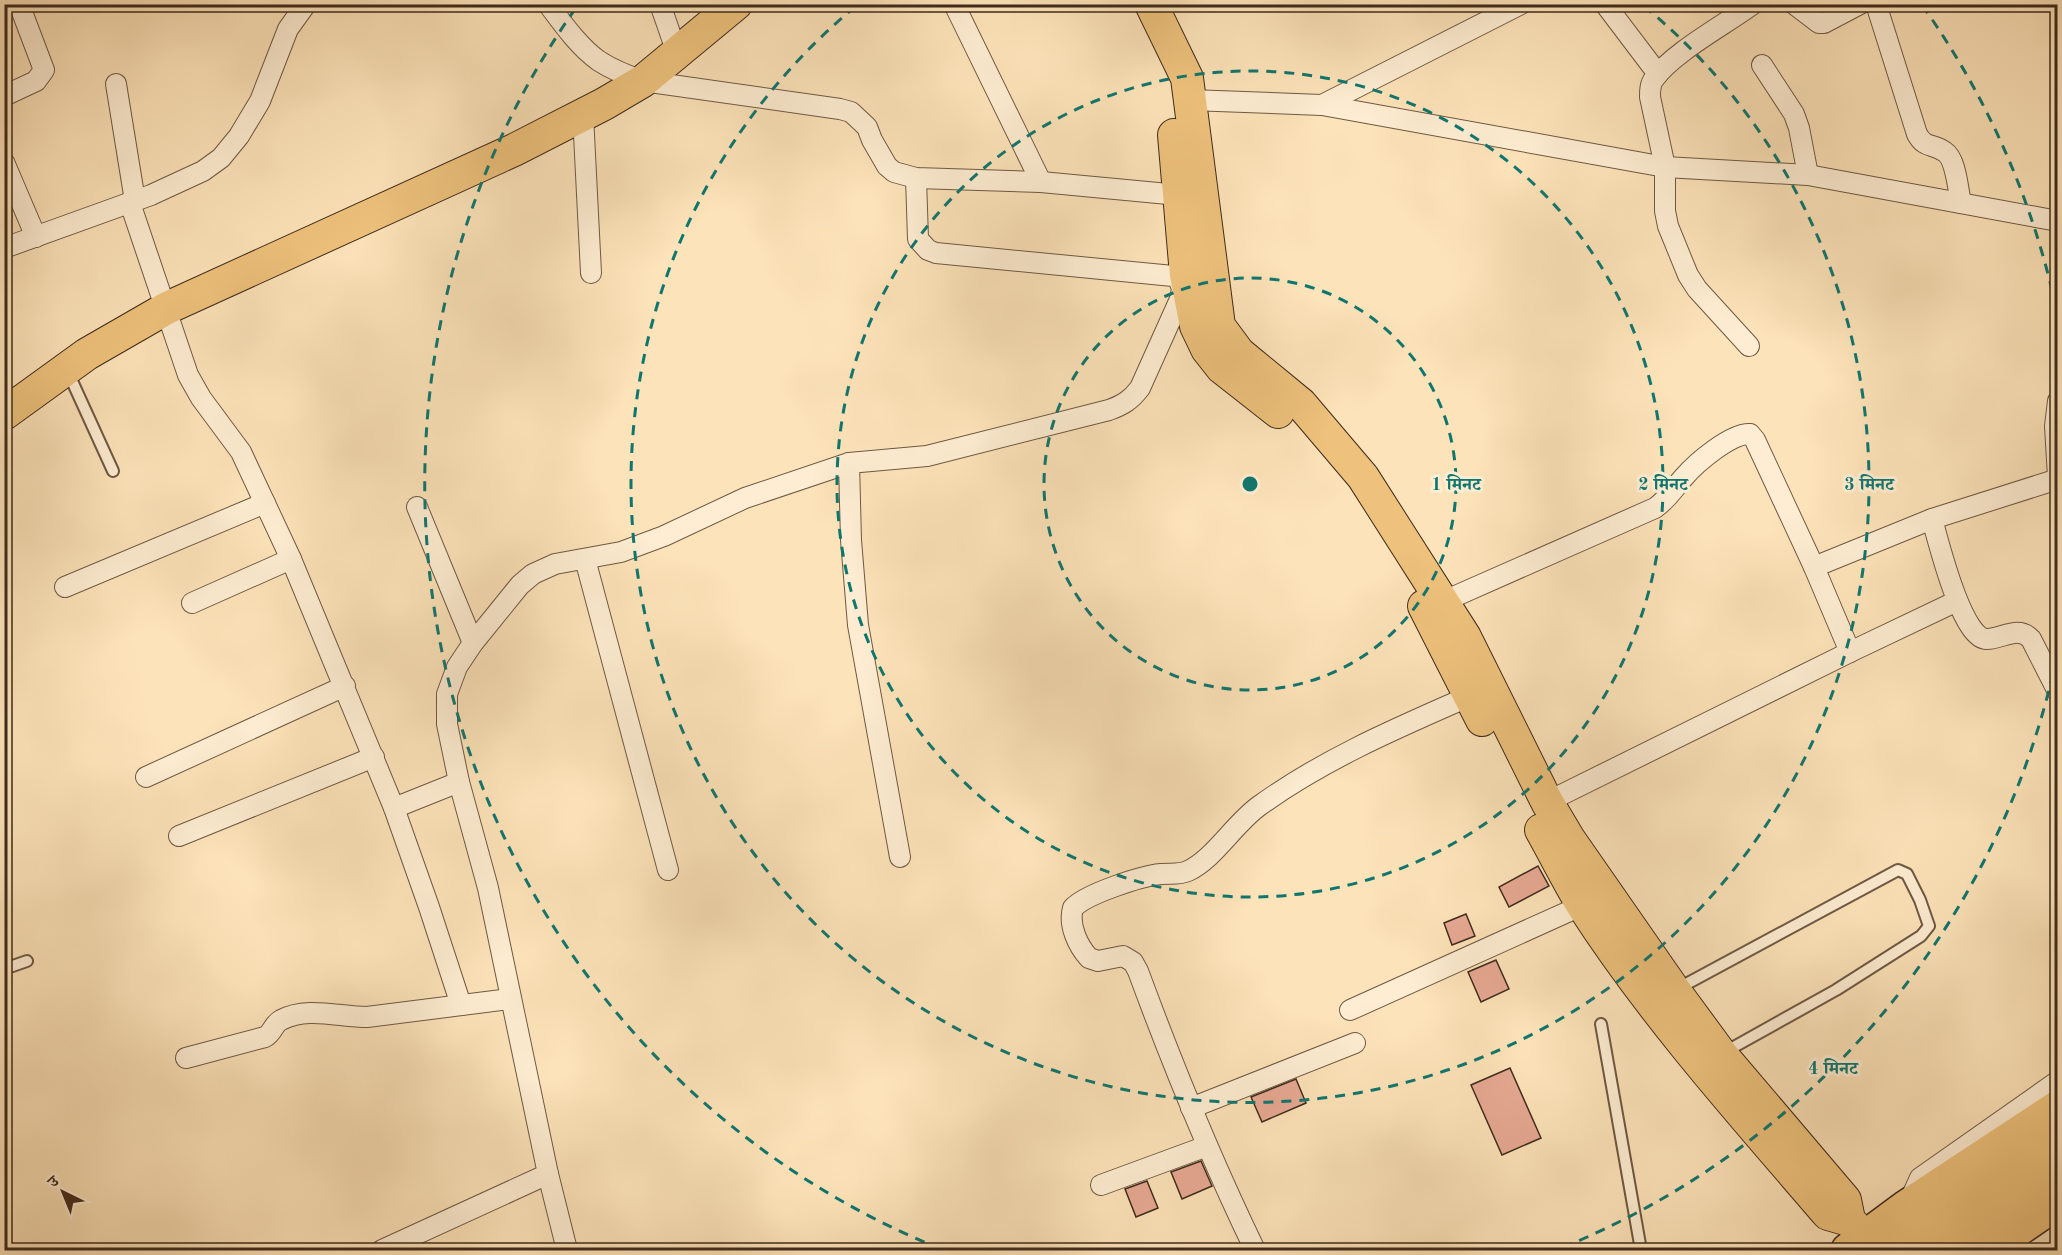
<svg xmlns="http://www.w3.org/2000/svg" width="2062" height="1255" viewBox="0 0 2062 1255" font-family="'Old Standard TT','Noto Serif Devanagari',serif">
<style>
.building{fill:#e7a993;stroke:#3e2b1d;stroke-width:1.5}
.lines{fill:none;stroke-linecap:round;stroke-linejoin:round}
.service-casing{stroke:#6e5944;stroke-width:14}
.minor-casing{stroke:#6e5944;stroke-width:22}
.primary-casing{stroke:#3e2b1d;stroke-width:34}
.trunk-casing{stroke:#3e2b1d;stroke-width:36}
.service{stroke:#feedd2;stroke-width:10}
.minor{stroke:#feedd2;stroke-width:20}
.primary{stroke:#eec27c;stroke-width:32}
.trunk{stroke:#eec27c;stroke-width:33}
.ring{fill:none;stroke:#0f766e;stroke-width:3;stroke-dasharray:10 8}
.centre{fill:#0f766e;stroke:#feedd2;stroke-width:3}
.ring-label{font-size:18px;text-anchor:middle;font-weight:bold;fill:#0f766e;stroke:#feedd2;stroke-width:6;stroke-linejoin:round;paint-order:stroke}
</style>
<rect width="100%" height="100%" fill="#fde3b9"/>
<filter id="stains"><feTurbulence type="fractalNoise" baseFrequency=".00333" numOctaves="4"/><feColorMatrix values="0 0 0 0 .2 0 0 0 0 .09 0 0 0 0 .02 0 0 0 .5 -.17"/></filter>
<radialGradient id="worn" r=".72"><stop offset=".6" stop-color="#630" stop-opacity="0"/><stop offset="1" stop-color="#630" stop-opacity=".3"/></radialGradient>
<g class="building">
<polygon points="1538,866 1549,886 1509,907 1499,887"/>
<polygon points="1466,914 1475,936 1452,945 1444,923"/>
<polygon points="1496,960 1509,989 1481,1002 1468,972"/>
<polygon points="1510,1068 1541,1138 1502,1155 1471,1085"/>
<polygon points="1296,1079 1306,1103 1262,1122 1251,1097"/>
<polygon points="1201,1161 1212,1186 1182,1199 1171,1172"/>
<polygon points="1147,1181 1158,1208 1136,1217 1125,1189"/>
</g>
<g class="lines">
<defs>
<g id="service">
<polyline points="67,370 113,471"/>
<polyline points="4,969 27,961"/>
<polyline points="1677,989 1898,870 1907,874 1920,900 1929,926 1921,936 1836,990 1723,1053"/>
<polyline points="1601,1024 1641,1250"/>
</g>
<g id="minor">
<path d="M548,4C563,24 579,47 599,61C613,70 628,76 643,81L840,109L851,112L867,127L872,140L887,166L894,172L916,178L1041,182L1179,195"/>
<polyline points="660,4 677,53"/>
<polyline points="954,4 1041,182"/>
<polyline points="1605,4 1658,74"/>
<polyline points="1794,4 1819,23 1824,23 1860,4"/>
<path d="M1876,4L1917,134C1925,149 1933,143 1945,152C1956,159 1958,190 1961,203"/>
<polyline points="1762,65 1794,114 1799,128 1808,175"/>
<polyline points="116,84 135,201"/>
<polyline points="4,96 36,81 44,70 19,4"/>
<polyline points="1190,100 1322,105 1665,167 1808,175 2058,221"/>
<polyline points="1322,105 1521,4"/>
<polyline points="583,115 591,273"/>
<polyline points="4,162 36,237"/>
<polyline points="130,203 188,375 201,398 241,452 291,559 394,808 429,907 461,1005"/>
<polyline points="4,248 151,195 203,171 221,158 239,136 260,101 288,29 306,4"/>
<path d="M1749,346L1697,289L1688,275L1668,226L1665,211V167L1650,97C1650,91 1650,84 1654,79C1672,53 1726,24 1753,4"/>
<polyline points="2058,401 2055,426 2058,477"/>
<polyline points="849,463 851,540 858,625 900,857"/>
<polyline points="417,507 473,643"/>
<path d="M1932,519C1938,540 1962,640 1987,639C2002,639 2018,625 2031,639L2058,692"/>
<polyline points="585,559 668,870"/>
<polyline points="1814,567 1932,519 2058,479"/>
<polyline points="65,587 265,503"/>
<path d="M1442,602L1655,508C1668,499 1674,488 1684,477C1696,463 1731,433 1750,434L1755,440L1814,567L1850,652"/>
<polyline points="192,603 291,559"/>
<polyline points="146,777 345,686"/>
<polyline points="1547,802 1850,652 1957,601"/>
<polyline points="394,808 459,782"/>
<polyline points="179,836 374,757"/>
<polyline points="1350,1010 1583,905"/>
<path d="M186,1058L265,1037C273,1033 273,1024 281,1020C307,1006 339,1017 367,1017L510,999"/>
<polyline points="1191,1108 1355,1043"/>
<polyline points="1101,1185 1207,1146"/>
<polyline points="1910,1200 1920,1178 2058,1081"/>
<polyline points="382,1250 548,1174"/>
<path d="M567,1250L548,1174L488,888L459,782L447,724V694L457,667L473,643L520,585L533,574L555,564L621,552L664,536L745,498L849,463L927,456L1109,410C1123,405 1131,400 1140,388L1180,299L1182,289L1179,280L1173,276L936,253L928,250L918,239L916,178"/>
<path d="M1255,1250C1211,1159 1173,1066 1138,971L1133,962L1123,956L1098,961L1089,958C1078,946 1068,925 1073,908C1086,894 1141,876 1161,874C1171,873 1179,875 1188,871C1214,859 1234,824 1259,806C1324,759 1397,728 1470,696"/>
</g>
<g id="primary">
<polyline points="1151,4 1187,78 1219,326 1239,353 1301,404 1363,477 1465,637 1547,802 1569,839 1674,990 1721,1054 1845,1200 1849,1220 1876,1250"/>
<polyline points="1174,135 1186,275 1196,326 1207,349 1222,368 1278,412"/>
<polyline points="4,414 87,354 167,308 514,150 604,104 643,81 736,4"/>
<polyline points="1424,606 1482,720"/>
<path d="M1541,830C1555,855 1568,881 1583,906C1654,1016 1743,1115 1828,1214L1849,1220"/>
</g>
<g id="trunk">
<polyline points="1848,1250 1906,1207 2058,1107"/>
<polyline points="1891,1250 2058,1135"/>
<polyline points="1940,1250 2058,1169"/>
<polyline points="1988,1250 2058,1202"/>
</g>
</defs>
<use href="#service" class="service-casing"/>
<use href="#minor" class="minor-casing"/>
<use href="#primary" class="primary-casing"/>
<use href="#trunk" class="trunk-casing"/>
<use href="#service" class="service"/>
<use href="#minor" class="minor"/>
<use href="#primary" class="primary"/>
<use href="#trunk" class="trunk"/>
</g>
<g class="ring">
<circle cx="1250" cy="484" r="206"/>
<circle cx="1250" cy="484" r="413"/>
<path d="M1644 6A619 619 0 1 1 856 6"/>
<path d="M2057 656A825 825 0 0 1 1559 1249M941 1249A825 825 0 0 1 578 5M1922 5A825 825 0 0 1 2057 312"/>
</g>
<circle cx="1250" cy="484" r="9" class="centre"/>
<g class="ring-label">
<text x="1456" y="490">1 मिनट</text>
<text x="1663" y="490">2 मिनट</text>
<text x="1869" y="490">3 मिनट</text>
<text x="1833" y="1074">4 मिनट</text>
</g>
<rect width="2062" height="1255" fill="none" stroke="#fde3b9" stroke-width="24"/>
<rect x="6" y="6" width="2050" height="1243" fill="none" stroke="#3e2b1d" stroke-width="3"/>
<rect x="12" y="12" width="2038" height="1231" fill="none" stroke="#3e2b1d" stroke-width="1.5"/>
<g transform="translate(63 1192) rotate(317)" stroke="#feedd2" stroke-width="4.5" paint-order="stroke">
<path d="M0-4.5L10 22L0 15L-10 22Z" fill="#3e2b1d"/>
<text y="-9" font-size="16" font-weight="bold" text-anchor="middle" fill="#3e2b1d">उ</text>
</g>
<rect width="100%" height="100%" filter="url(#stains)"/>
<rect width="100%" height="100%" fill="url(#worn)"/>
</svg>
